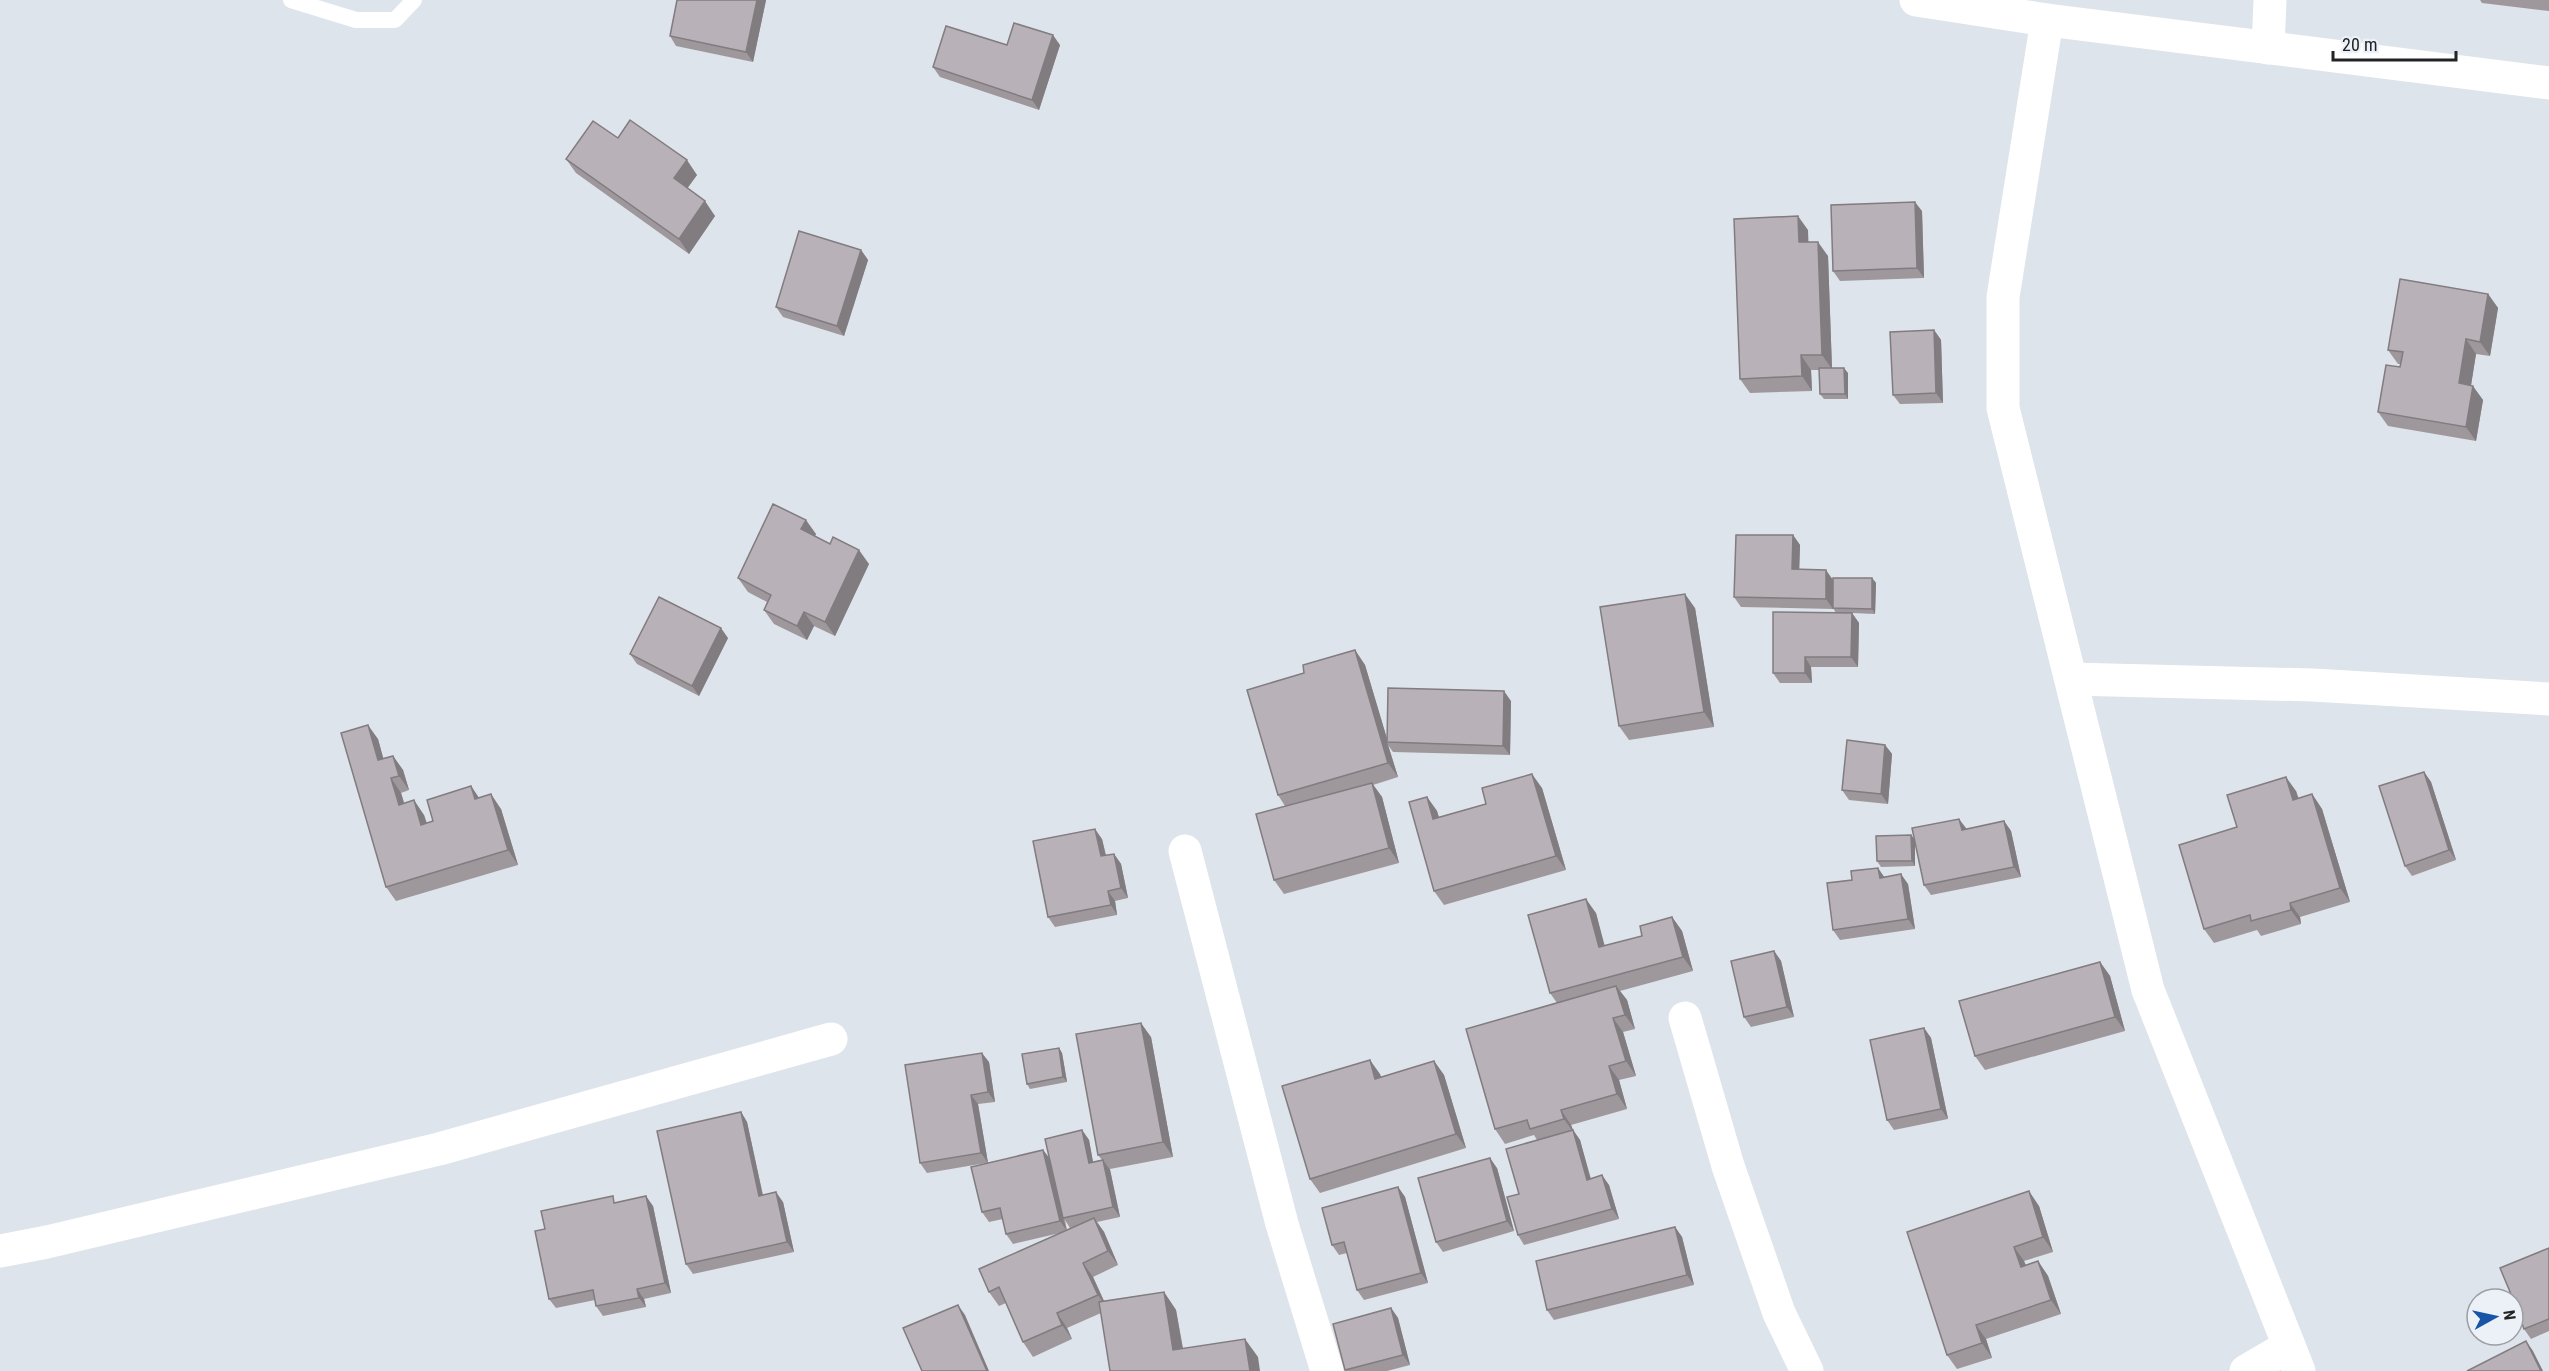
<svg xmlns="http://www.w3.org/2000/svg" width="2549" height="1371" viewBox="0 0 2549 1371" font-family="'Roboto Condensed',sans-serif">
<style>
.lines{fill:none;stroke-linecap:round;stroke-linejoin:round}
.service{stroke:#fff;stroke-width:16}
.minor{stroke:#fff;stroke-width:33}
.wall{fill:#9e989d;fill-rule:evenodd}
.shaded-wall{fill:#817c80}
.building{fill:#b8b1b7;stroke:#817c80;stroke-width:1.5}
</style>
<rect width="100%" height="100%" fill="#dee4eb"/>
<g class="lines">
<polyline class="service" points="291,0 356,20 395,20 414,0"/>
<g class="minor">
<polyline points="1916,0 2047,20 2549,83"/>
<polyline points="2047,20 2003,297 2003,408 2148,990 2299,1371"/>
<polyline points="2268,48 2270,0"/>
<polyline points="2071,679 2313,685 2549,699"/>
<polyline points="1185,851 1282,1224 1327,1371"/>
<polyline points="1685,1018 1728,1166 1779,1313 1807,1371"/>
<polyline points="0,1251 47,1242 439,1149 831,1039"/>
<polyline points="2246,1371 2289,1346"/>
</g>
</g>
<g class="wall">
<polygon points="677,0 766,0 753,62 676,46 670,36"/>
<polygon points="2480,0 2549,0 2549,11 2482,3"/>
<polygon points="1007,45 1060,45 1039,110 940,77 933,67"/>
<polygon points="618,138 697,175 687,188 715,216 689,254 576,173 566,159"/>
<polygon points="1922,211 1924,278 1840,281 1833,271"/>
<polygon points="1808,230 1808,242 1828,256 1832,368 1848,373 1848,399 1824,399 1820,394 1819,370 1811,370 1812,391 1750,393 1740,379"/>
<polygon points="861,250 868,260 844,336 783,317 776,307"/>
<polygon points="2488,294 2498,308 2490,356 2476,354 2471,385 2483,400 2476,441 2388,426 2378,412 2400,367 2401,364 2398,364 2388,350"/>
<polygon points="1934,330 1941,340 1943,403 1900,404 1893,395"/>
<polygon points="816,534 815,536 869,564 835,636 814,626 807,640 774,624 764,610 767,602 748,592 738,578"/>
<polygon points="1793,535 1800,545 1799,569 1833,579 1872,578 1876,583 1875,614 1852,613 1859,623 1858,667 1811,667 1812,683 1780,683 1773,673 1836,613 1833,608 1833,609 1741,607 1734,597"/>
<polygon points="1695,608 1714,727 1629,740 1619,726"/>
<polygon points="728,638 699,696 637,664 630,654"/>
<polygon points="1355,650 1365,665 1387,739 1511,701 1510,755 1393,752 1388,745 1398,777 1373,785 1382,797 1399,863 1284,894 1274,880 1285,806 1278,795 1304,673"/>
<polygon points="378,739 383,759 393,756 403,770 409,790 401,793 404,803 424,815 427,823 433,821 471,786 479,798 501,809 518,865 396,901 386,887"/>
<polygon points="1885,745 1892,754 1888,804 1849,800 1842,790"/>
<polygon points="2424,772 2431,782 2456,860 2412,876 2405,866"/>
<polygon points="1542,788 1566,870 1444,905 1434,891 1427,797 1437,811 1439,817"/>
<polygon points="2296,791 2299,799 2312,794 2322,809 2350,902 2300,917 2301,924 2261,936 2257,930 2214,943 2204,929 2237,827"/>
<polygon points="2004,821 2011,831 2021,877 1931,895 1924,885 1967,829"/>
<polygon points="1911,835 1915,840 1915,866 1881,867 1877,861"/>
<polygon points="1102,839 1106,855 1114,854 1121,864 1128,898 1115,901 1117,915 1055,927 1048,917"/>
<polygon points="1884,877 1908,884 1915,929 1840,940 1833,930"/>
<polygon points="1596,913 1604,946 1642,936 1672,917 1682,931 1693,971 1620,991 1627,1000 1635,1029 1623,1032 1636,1076 1619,1080 1627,1109 1571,1125 1573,1130 1580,1140 1590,1179 1609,1185 1619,1219 1524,1245 1518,1235 1519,1194 1537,1140 1534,1135 1505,1144 1495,1129 1557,1003 1550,993"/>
<polygon points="1774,951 1781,961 1794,1017 1751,1027 1744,1017"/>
<polygon points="2100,962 2110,976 2125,1031 1985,1070 1975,1056"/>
<polygon points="1924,1028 1931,1038 1948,1119 1894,1130 1887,1120"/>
<path d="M1151,1037L1173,1157L1110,1169L1120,1217L1097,1222L1104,1232L1118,1265L1093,1277L1104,1301L1164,1292L1176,1310L1183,1348L1258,1357L1110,1371L1101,1313L1067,1328L1072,1339L1033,1357L1023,1342L1006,1303L999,1306L989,1292L1060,1233L1013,1244L1006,1234L1003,1219L989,1222L982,1212L986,1163L927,1173L920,1163L989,1062L995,1102L978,1104L988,1163L1043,1150L1050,1159L1082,1130L1089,1140L1093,1162L1102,1160L1098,1155ZM1065,1220L1070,1228L1067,1230Z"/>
<polygon points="1059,1048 1062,1053 1067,1082 1030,1089 1027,1084"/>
<polygon points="1434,1061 1444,1075 1466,1148 1320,1193 1310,1179 1380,1074 1381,1077"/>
<polygon points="741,1112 747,1122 763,1195 783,1202 794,1252 693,1274 686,1264"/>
<polygon points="1497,1168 1514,1231 1443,1252 1436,1242"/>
<polygon points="1398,1187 1405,1197 1428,1283 1364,1300 1357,1290 1347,1253 1339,1255 1332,1245"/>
<polygon points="618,1202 653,1206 671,1293 644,1299 646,1307 603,1316 596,1306 595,1300 556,1308 549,1299"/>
<polygon points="2039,1206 2053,1252 2024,1261 2026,1265 2038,1261 2048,1276 2061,1314 1986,1339 1992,1358 1957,1369 1947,1355"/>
<polygon points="1675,1227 1682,1237 1694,1285 1554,1320 1547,1310"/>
<polygon points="2549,1248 2549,1331 2531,1339 2524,1329"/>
<polygon points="1391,1308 1398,1318 1410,1365 1387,1371 1346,1371 1333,1324"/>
</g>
<g class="shaded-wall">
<polygon points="757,0 766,0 753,62 746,52"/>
<polygon points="1053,35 1060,45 1039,110 1032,100"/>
<polygon points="687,160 697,175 684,193 674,178"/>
<polygon points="705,201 715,216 689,254 679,239"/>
<polygon points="1915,202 1922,211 1924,278 1917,268"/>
<polygon points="1798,216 1808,230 1809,257 1799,242"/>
<polygon points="1818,242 1828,256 1832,369 1822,355"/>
<polygon points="861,250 868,260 844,336 837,326"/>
<polygon points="2488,294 2498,308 2490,356 2480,342"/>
<polygon points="1934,330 1941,340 1943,403 1936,393"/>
<polygon points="2466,339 2476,354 2469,398 2459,383"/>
<polygon points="1801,355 1811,370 1812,391 1802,376"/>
<polygon points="1844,368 1848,373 1848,399 1845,394"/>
<polygon points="2473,386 2483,400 2476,441 2466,427"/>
<polygon points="806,520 816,534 811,544 801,529"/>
<polygon points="1793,535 1800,545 1799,579 1792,569"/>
<polygon points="859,550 869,564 835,636 825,622"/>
<polygon points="1826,570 1833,580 1833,609 1826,599"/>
<polygon points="1872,578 1876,583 1875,614 1872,609"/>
<polygon points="1685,594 1695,608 1714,727 1704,712"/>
<polygon points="804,612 814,626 807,640 797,626"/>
<polygon points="1852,613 1859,623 1858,667 1851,657"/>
<polygon points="721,628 728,638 699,696 692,686"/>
<polygon points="1355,650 1365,665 1388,742 1387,742 1388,745 1398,777 1388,763"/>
<polygon points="1805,657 1811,667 1812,683 1805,673"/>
<polygon points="1504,691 1511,701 1510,755 1503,746"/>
<polygon points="368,725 378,739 388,775 378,760"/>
<polygon points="1885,745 1892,754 1888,804 1881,794"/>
<polygon points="393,756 403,770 409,790 399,776"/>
<polygon points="2424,772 2431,782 2456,860 2449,850"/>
<polygon points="1532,774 1542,788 1566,870 1556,856"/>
<polygon points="2286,777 2296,791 2303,815 2293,800"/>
<polygon points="391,778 401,793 409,819 399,805"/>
<polygon points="1372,783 1382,797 1399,863 1389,848"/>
<polygon points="471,786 481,801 475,799"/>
<polygon points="491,794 501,809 518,865 508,850"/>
<polygon points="2312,794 2322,809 2350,902 2340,888"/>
<polygon points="1427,797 1437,811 1443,833 1433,819"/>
<polygon points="414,800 424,815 431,839 421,825"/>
<polygon points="1959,819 1966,828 1969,840 1962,830"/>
<polygon points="2004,821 2011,831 2021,877 2014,867"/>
<polygon points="1095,829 1102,839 1108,866 1101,856"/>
<polygon points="1911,835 1915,840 1915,866 1912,861"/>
<polygon points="1114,854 1121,864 1128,898 1121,888"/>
<polygon points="1878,868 1885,878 1880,878"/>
<polygon points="1901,874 1908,884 1915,929 1908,919"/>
<polygon points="1108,891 1115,901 1117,915 1111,905"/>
<polygon points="1586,899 1596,913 1609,962 1599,947"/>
<polygon points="2290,903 2300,917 2301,924 2291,910"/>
<polygon points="1672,917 1682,931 1693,971 1683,957"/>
<polygon points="1774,951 1781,961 1794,1017 1787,1007"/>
<polygon points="2100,962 2110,976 2125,1031 2115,1017"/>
<polygon points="1616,986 1627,1000 1635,1029 1625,1015"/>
<polygon points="1613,1018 1623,1032 1636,1076 1626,1061"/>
<polygon points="1141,1023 1151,1037 1173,1157 1163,1142"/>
<polygon points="1924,1028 1931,1038 1948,1119 1941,1109"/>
<polygon points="1059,1048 1062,1053 1067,1082 1063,1077"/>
<polygon points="982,1053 989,1062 995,1102 988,1092"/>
<polygon points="1370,1060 1380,1074 1385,1093 1375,1079"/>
<polygon points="1434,1061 1444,1075 1466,1148 1456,1134"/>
<polygon points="1609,1066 1619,1080 1627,1109 1617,1094"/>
<polygon points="971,1095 978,1104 988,1163 981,1153"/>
<polygon points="1561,1110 1571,1125 1573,1130 1580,1140 1594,1190 1587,1180 1574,1133 1564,1119"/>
<polygon points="741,1112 747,1122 765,1206 759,1196"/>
<polygon points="1082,1130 1089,1140 1095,1173 1089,1163"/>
<polygon points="1043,1150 1050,1159 1063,1218 1067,1231 1060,1221"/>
<polygon points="1490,1158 1497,1168 1514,1231 1507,1221"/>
<polygon points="1103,1160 1110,1170 1120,1217 1113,1207"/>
<polygon points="1602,1175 1609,1185 1619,1219 1612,1209"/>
<polygon points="1398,1187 1405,1197 1428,1283 1421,1273"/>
<polygon points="2029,1191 2039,1206 2053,1252 2043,1237"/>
<polygon points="776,1192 783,1202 794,1252 787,1242"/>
<polygon points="646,1196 653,1206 671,1293 665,1283"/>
<polygon points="1094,1218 1104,1232 1118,1265 1108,1251"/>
<polygon points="1675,1227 1682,1237 1694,1285 1687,1275"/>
<polygon points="2014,1247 2024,1261 2031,1281 2021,1267"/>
<polygon points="2038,1261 2048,1276 2061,1314 2051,1300"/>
<polygon points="1083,1263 1093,1277 1108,1310 1098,1295"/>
<polygon points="637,1289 644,1299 646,1307 639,1298"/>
<polygon points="1164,1292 1176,1310 1186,1368 1173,1350"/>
<polygon points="958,1305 965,1315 989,1371 987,1371"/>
<polygon points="1391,1308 1398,1318 1410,1365 1403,1355"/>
<polygon points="1057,1313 1067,1328 1072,1339 1062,1325"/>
<polygon points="1976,1325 1986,1339 1992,1358 1982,1343"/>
<polygon points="1245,1339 1258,1357 1260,1371 1250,1371"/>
<polygon points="2526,1341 2533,1351 2543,1371 2541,1371"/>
</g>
<g class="building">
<polygon points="677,0 757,0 746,52 670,36"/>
<polygon points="1014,23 1053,35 1032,100 933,67 946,26 1007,45"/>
<polygon points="630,120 687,160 674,178 705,201 679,239 566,159 593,121 618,138"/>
<polygon points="1915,202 1917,268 1833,271 1831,205"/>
<polygon points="1798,216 1799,242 1818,242 1822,355 1801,355 1802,376 1740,379 1734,219"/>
<polygon points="799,231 861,250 837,326 776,307"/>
<polygon points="2400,279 2488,294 2480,342 2466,339 2459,383 2473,386 2466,427 2378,412 2386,365 2400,367 2403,352 2388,350"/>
<polygon points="1934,330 1936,393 1893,395 1890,332"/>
<polygon points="1819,368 1844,368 1845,394 1820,394"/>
<polygon points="773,504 806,520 801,529 830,544 833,537 859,550 825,622 804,612 797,626 764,610 771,595 738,578"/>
<polygon points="1736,535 1793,535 1792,569 1826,570 1826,599 1734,597"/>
<polygon points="1833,578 1872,578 1872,609 1833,608"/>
<polygon points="1685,594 1704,712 1619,726 1600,607"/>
<polygon points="659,597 721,628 692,686 630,654"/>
<polygon points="1773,612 1852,613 1851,657 1805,657 1805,673 1773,673"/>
<polygon points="1355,650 1388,763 1278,795 1247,690 1304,673 1303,665"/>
<polygon points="1388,688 1504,691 1503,746 1387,742"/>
<polygon points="368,725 378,760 393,756 399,776 391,778 399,805 414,800 421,825 433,821 427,800 471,786 475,799 491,794 508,850 386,887 341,733"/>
<polygon points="1847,740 1885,745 1881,794 1842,790"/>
<polygon points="2424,772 2449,850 2405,866 2379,786"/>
<polygon points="1532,774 1556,856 1434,891 1409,802 1427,797 1433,819 1486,804 1482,788"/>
<polygon points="2286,777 2293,800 2312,794 2340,888 2290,903 2291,910 2251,921 2250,915 2204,929 2179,845 2237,827 2227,795"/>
<polygon points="1372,783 1389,848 1274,880 1256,814"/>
<polygon points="1959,819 1962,830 2004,821 2014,867 1924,885 1912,828"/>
<polygon points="1095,829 1101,856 1114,854 1121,888 1108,891 1111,905 1048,917 1033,841"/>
<polygon points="1911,835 1912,861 1877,861 1876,836"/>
<polygon points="1878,868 1880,878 1901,874 1908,919 1833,930 1827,883 1852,880 1851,871"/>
<polygon points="1586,899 1599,947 1642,936 1640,926 1672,917 1683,957 1550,993 1528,915"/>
<polygon points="1774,951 1787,1007 1744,1017 1731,961"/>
<polygon points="2100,962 2115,1017 1975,1056 1959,1001"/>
<polygon points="1616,986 1625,1015 1613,1018 1626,1061 1609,1066 1617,1094 1561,1110 1564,1119 1530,1129 1527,1120 1495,1129 1466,1029"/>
<polygon points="1141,1023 1163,1142 1098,1155 1076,1034"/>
<polygon points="1924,1028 1941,1109 1887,1120 1870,1040"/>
<polygon points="1059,1048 1063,1077 1027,1084 1022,1054"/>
<polygon points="982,1053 988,1092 971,1095 981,1153 920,1163 905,1065"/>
<polygon points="1370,1060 1375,1079 1434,1061 1456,1134 1310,1179 1282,1086"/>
<polygon points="741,1112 759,1196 776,1192 787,1242 686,1264 657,1131"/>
<polygon points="1082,1130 1089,1163 1103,1160 1113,1207 1063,1218 1045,1139"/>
<polygon points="1573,1130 1587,1180 1602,1175 1612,1209 1518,1235 1507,1197 1519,1194 1506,1149"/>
<polygon points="1043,1150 1060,1221 1006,1234 1000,1208 982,1212 971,1167"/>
<polygon points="1490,1158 1507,1221 1436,1242 1418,1178"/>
<polygon points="1398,1187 1421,1273 1357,1290 1344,1242 1332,1245 1322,1208"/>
<polygon points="2029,1191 2043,1237 2014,1247 2021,1267 2038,1261 2051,1300 1976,1325 1982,1343 1947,1355 1907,1232"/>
<polygon points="613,1196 614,1203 646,1196 665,1283 637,1289 639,1298 596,1306 593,1290 549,1299 535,1231 545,1229 541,1211"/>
<polygon points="1094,1218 1108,1251 1083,1263 1098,1295 1057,1313 1062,1325 1023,1342 999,1287 989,1292 979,1269"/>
<polygon points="1675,1227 1687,1275 1547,1310 1536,1261"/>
<polygon points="2549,1248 2549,1319 2524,1329 2513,1299 2500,1268"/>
<polygon points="1164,1292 1173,1350 1245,1339 1250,1371 1109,1371 1110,1371 1099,1302"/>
<polygon points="958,1305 987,1371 922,1371 903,1328"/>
<polygon points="1391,1308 1403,1355 1345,1370 1333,1324"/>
<polygon points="2526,1341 2541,1371 2467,1371"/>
</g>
<g transform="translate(2495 1317) rotate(82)"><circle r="28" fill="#ecf1f8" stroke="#9b9fa4" stroke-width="1.5"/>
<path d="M0-4.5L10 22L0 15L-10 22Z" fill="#1855a6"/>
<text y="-9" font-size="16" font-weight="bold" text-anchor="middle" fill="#212325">N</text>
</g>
<path d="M2333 51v9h123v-9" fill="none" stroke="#212325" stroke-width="3"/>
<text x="2342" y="51" font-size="18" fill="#212325" stroke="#ecf1f8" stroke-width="4.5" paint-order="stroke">20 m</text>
</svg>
